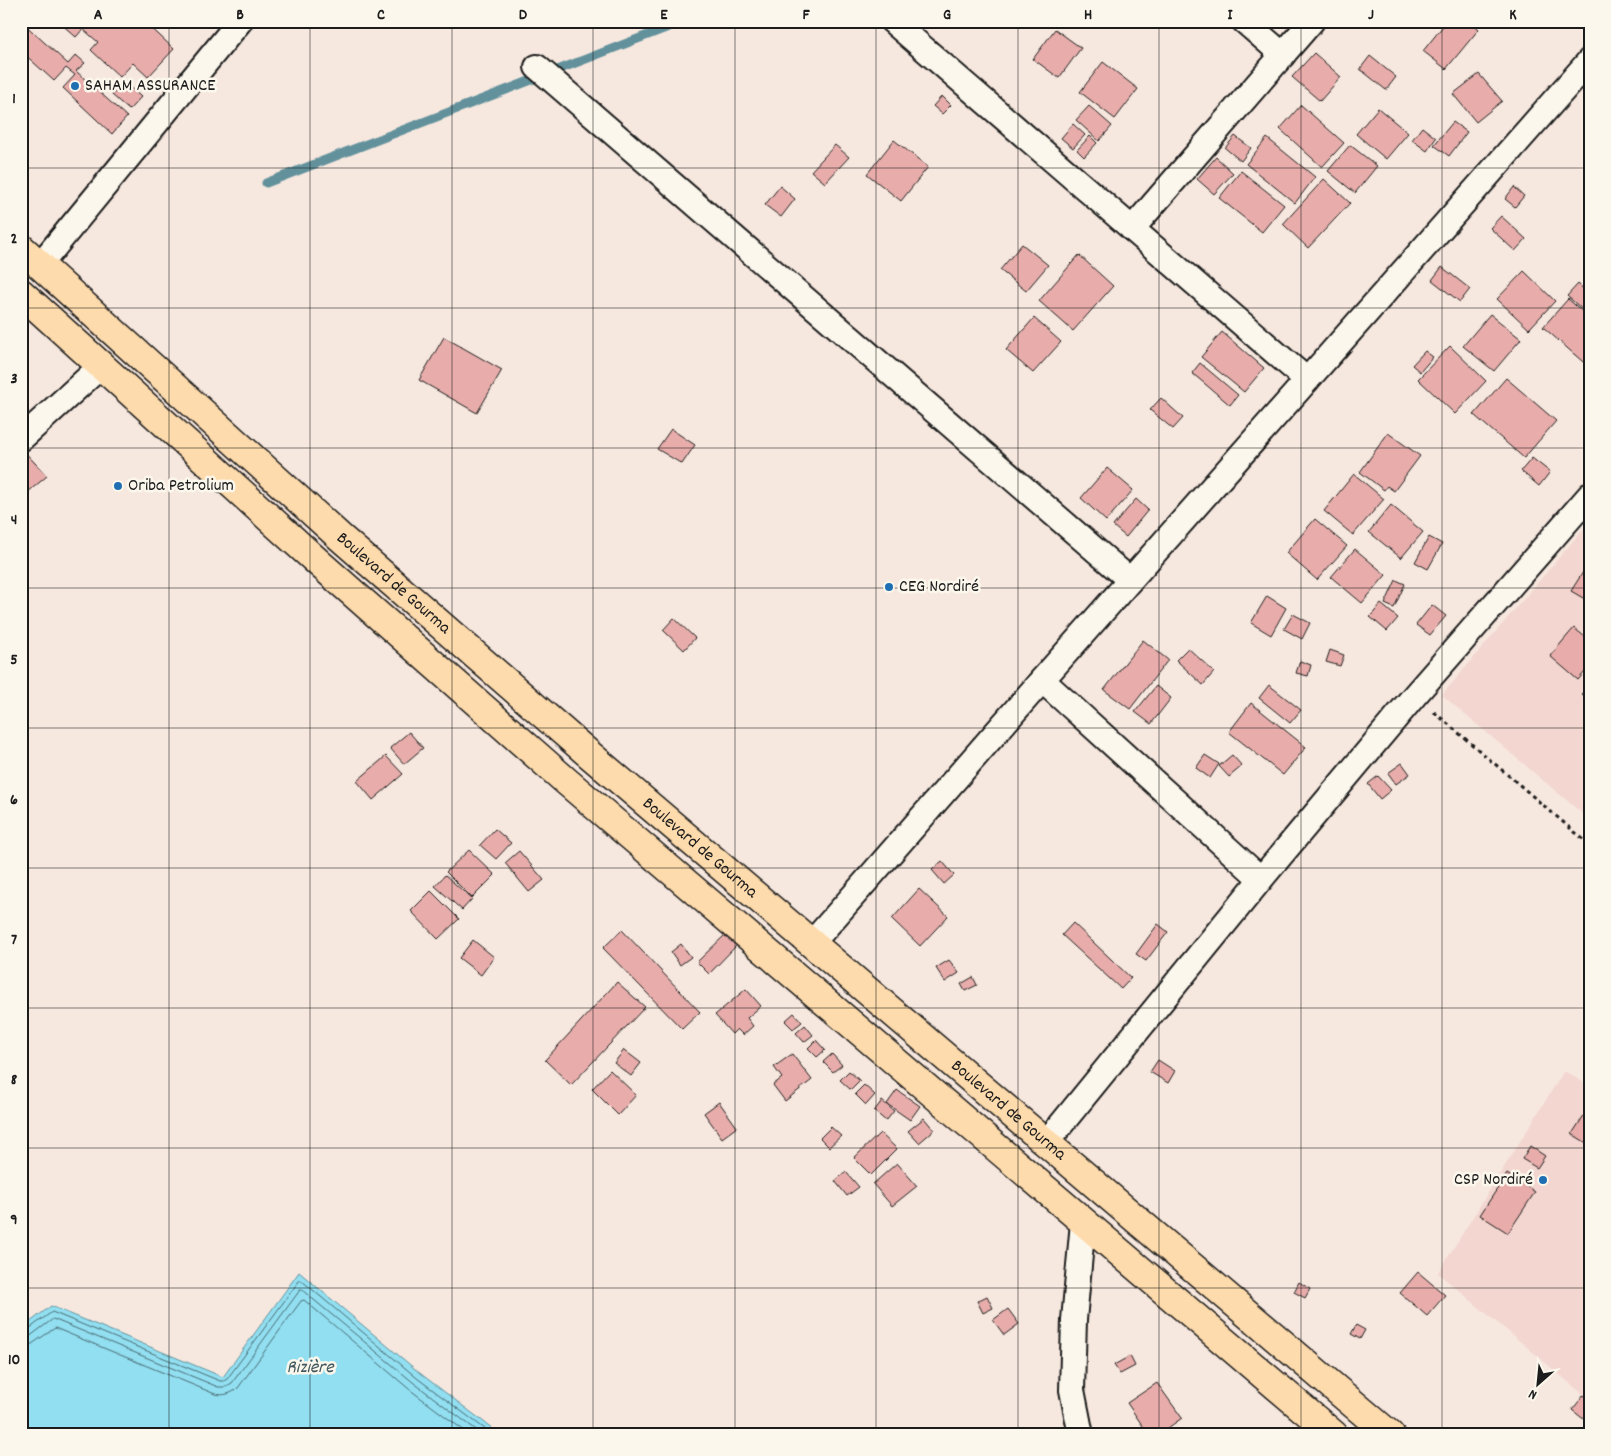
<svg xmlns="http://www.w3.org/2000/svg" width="1611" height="1456" viewBox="0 0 1611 1456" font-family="Dekko,sans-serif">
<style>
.built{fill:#f2d6cf}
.water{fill:#91dff1;stroke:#62919c}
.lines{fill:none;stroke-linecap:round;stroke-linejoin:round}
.shore{stroke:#4b6a71;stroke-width:1}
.stream{stroke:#62919c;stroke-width:9}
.building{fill:#e8adab;stroke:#1c1c1c}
.street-casing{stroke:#1c1c1c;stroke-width:28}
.highway-casing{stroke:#1c1c1c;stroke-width:31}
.path{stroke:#1c1c1c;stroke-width:3;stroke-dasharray:4 4;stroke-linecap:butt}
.street{stroke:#fbf7ec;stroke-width:24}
.highway{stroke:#fedbac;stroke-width:28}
.grid{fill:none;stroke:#1c1c1c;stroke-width:1;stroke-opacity:0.55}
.poi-dot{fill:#1f6fb2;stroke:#fbf7ec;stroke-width:2}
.labels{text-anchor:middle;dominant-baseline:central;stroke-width:5;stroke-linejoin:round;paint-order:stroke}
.poi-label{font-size:18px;fill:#1c1c1c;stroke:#fbf7ec;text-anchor:start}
.street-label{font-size:18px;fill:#1c1c1c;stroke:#fbf7ec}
.water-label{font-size:19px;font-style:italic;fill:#3f565c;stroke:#fbf7ec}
.neatline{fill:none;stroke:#1c1c1c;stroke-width:2}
.grid-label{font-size:16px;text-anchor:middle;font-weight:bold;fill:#1c1c1c}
</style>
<rect width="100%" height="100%" fill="#f7e8df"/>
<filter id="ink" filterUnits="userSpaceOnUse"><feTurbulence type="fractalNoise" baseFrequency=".02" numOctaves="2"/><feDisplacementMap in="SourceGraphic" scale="10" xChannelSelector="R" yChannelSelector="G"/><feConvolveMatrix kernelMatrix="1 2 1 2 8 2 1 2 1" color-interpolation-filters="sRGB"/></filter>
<g filter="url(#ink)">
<g class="built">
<polygon points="1590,521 1590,820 1442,695"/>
<polygon points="1564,1071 1590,1086 1590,1400 1438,1273"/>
</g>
<polygon class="water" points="299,1272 421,1374 501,1435 21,1435 21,1329 51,1306 223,1377"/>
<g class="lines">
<g class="shore">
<polyline points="21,1332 26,1331 52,1312 220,1381 224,1381 227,1379 299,1281 301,1280 417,1378 493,1435"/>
<polyline points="21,1339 29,1337 53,1319 218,1387 225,1387 232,1383 300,1290 302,1290 414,1383 483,1435"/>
<path d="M21,1346L32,1344L55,1328L215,1394C224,1396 231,1394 238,1388L301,1301L304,1300L409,1389L470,1435"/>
</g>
<polyline class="stream" points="266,183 684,21"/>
</g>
<g class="building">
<polygon points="21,21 68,64 76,55 85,63 76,71 127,117 112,134 63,88 75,75 66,68 54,81 21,51"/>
<polygon points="58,21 144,21 174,49 148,77 133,63 120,77 91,50 98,42 83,29 76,37"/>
<polygon points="1447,21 1470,21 1479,29 1446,69 1423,51"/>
<polygon points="1055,29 1081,48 1059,78 1033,59"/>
<polygon points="1314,53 1341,77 1320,101 1292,77"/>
<polygon points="1370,56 1396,77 1386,90 1360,69"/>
<polygon points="1103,62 1138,89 1115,119 1080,92"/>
<polygon points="1479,74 1502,101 1476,122 1453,94"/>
<polygon points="124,82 141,97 129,110 112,95"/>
<polygon points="942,96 951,105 942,114 933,106"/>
<polygon points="1301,105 1344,143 1322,167 1280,129"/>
<polygon points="1089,106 1112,126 1099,141 1076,120"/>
<polygon points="1378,108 1408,133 1386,159 1356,134"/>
<polygon points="1453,122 1467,132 1449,156 1434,145"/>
<polygon points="1073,124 1085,135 1073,148 1061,138"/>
<polygon points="1422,127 1436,138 1427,151 1412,140"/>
<polygon points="1090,136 1097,143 1084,157 1077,150"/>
<polygon points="1235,136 1251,148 1241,161 1225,148"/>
<polygon points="1267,138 1315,177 1295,203 1246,164"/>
<polygon points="894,140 928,167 901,201 867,174"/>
<polygon points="835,145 849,157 825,183 811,171"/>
<polygon points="1350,145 1377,166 1355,193 1328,171"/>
<polygon points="1216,157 1233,173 1214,194 1197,179"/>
<polygon points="1241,171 1284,205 1262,232 1219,198"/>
<polygon points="1324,179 1350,203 1308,248 1283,224"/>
<polygon points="780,186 795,199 781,217 765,205"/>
<polygon points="1514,187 1524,196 1515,207 1505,199"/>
<polygon points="1501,216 1526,239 1515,251 1490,228"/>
<polygon points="1022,244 1048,265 1026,291 1000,270"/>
<polygon points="1079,255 1113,286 1073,331 1039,301"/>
<polygon points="1442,267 1470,289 1460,302 1432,280"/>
<polygon points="1524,271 1555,301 1529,329 1497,299"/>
<polygon points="1578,284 1590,295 1590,316 1567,296"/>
<polygon points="1568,299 1590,318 1590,368 1543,327"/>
<polygon points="1490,314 1521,339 1494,371 1463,346"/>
<polygon points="1034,318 1061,342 1033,373 1006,350"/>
<polygon points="1222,332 1264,368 1244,392 1201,357"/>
<polygon points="444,337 502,370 477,413 419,380"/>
<polygon points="1450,346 1486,381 1455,414 1418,379"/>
<polygon points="1425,351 1433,357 1420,372 1412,365"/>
<polygon points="1200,363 1238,395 1230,405 1192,373"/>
<polygon points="1506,378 1556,421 1524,458 1474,415"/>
<polygon points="1161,398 1183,418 1173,429 1150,410"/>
<polygon points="671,429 695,445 682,464 657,449"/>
<polygon points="1388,433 1420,456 1394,491 1387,486 1384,490 1360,472"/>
<polygon points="21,448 47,476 21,498"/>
<polygon points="1532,458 1550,472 1539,486 1521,471"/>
<polygon points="1107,468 1133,490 1106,521 1081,498"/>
<polygon points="1354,474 1384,499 1353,535 1324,511"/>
<polygon points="1136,499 1148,510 1126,537 1113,526"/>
<polygon points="1391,505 1423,532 1401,558 1369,532"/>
<polygon points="1315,519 1347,546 1317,580 1286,553"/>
<polygon points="1429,537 1442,544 1428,569 1415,562"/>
<polygon points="1355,549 1386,575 1362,603 1331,577"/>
<polygon points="1590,561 1590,602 1571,591"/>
<polygon points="1396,580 1405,584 1394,608 1385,604"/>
<polygon points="1267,596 1286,608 1271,635 1251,623"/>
<polygon points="1381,604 1398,618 1387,631 1370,617"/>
<polygon points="1432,605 1446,616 1430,635 1416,625"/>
<polygon points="1293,614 1310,623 1302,639 1284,629"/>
<polygon points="674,618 695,638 684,650 663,630"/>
<polygon points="1574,628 1590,641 1590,666 1578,680 1550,656"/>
<polygon points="1143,640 1168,660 1130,709 1104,690"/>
<polygon points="1188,648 1214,672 1203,685 1176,660"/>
<polygon points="1330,650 1344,655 1340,666 1326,662"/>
<polygon points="1300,661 1311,665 1308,676 1296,673"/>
<polygon points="1269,685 1301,710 1290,723 1259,698"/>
<polygon points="1590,685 1590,703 1581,694"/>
<polygon points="1156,686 1171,698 1151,724 1135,712"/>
<polygon points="1251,703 1306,747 1283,775 1229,732"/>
<polygon points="409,732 423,748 404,764 390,748"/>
<polygon points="1205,755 1219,764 1210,778 1196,768"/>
<polygon points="1232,755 1242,766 1229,777 1219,766"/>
<polygon points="386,756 403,774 373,800 357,781"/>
<polygon points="1402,763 1410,774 1396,784 1388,773"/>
<polygon points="1378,776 1391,790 1380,799 1368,784"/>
<polygon points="495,829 511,843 496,859 480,845"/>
<polygon points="469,850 495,875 472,898 446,872"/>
<polygon points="519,851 544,880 529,892 505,863"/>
<polygon points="942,861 954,875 944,884 932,870"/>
<polygon points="445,875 472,899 462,910 435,886"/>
<polygon points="919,889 948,916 920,946 892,919"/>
<polygon points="431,891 459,919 438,939 411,911"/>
<polygon points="1073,923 1131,978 1121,989 1062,935"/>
<polygon points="1158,924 1168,932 1146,961 1136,954"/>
<polygon points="622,930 700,1012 682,1029 603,948"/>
<polygon points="726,934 737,945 709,974 697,962"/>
<polygon points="473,940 494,957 481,975 459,958"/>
<polygon points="681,944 691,957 680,965 671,952"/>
<polygon points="949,960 959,973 945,982 936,968"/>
<polygon points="973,977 977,985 965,991 961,984"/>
<polygon points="617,982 645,1007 571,1085 545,1060"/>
<polygon points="746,989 761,1006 747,1018 753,1026 743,1035 737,1029 732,1034 715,1015"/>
<polygon points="794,1013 802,1022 793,1029 785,1021"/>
<polygon points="805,1025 813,1035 804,1042 796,1033"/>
<polygon points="816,1040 825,1050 817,1057 808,1048"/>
<polygon points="624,1050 641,1063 631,1076 614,1063"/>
<polygon points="792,1054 812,1080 785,1101 773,1085 782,1078 774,1067"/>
<polygon points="832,1054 842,1065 833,1072 823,1062"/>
<polygon points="1158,1060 1175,1071 1168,1083 1150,1072"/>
<polygon points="610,1070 636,1095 618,1115 592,1089"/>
<polygon points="849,1071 860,1081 851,1090 840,1080"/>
<polygon points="864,1085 875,1095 866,1105 855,1094"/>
<polygon points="897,1090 920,1106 910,1120 887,1104"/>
<polygon points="882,1101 894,1111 886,1121 874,1111"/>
<polygon points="719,1102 737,1127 722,1138 704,1113"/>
<polygon points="1590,1106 1590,1145 1572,1134"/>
<polygon points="924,1118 934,1130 919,1143 908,1131"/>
<polygon points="831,1127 841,1136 829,1147 820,1138"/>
<polygon points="880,1133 897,1149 871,1175 854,1158"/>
<polygon points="1530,1146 1545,1156 1537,1168 1522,1159"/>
<polygon points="897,1163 917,1186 892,1206 873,1184"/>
<polygon points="846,1172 859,1187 847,1196 835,1181"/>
<polygon points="1507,1174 1535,1192 1508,1233 1480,1215"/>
<polygon points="1418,1272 1445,1295 1427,1316 1400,1293"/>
<polygon points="1299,1282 1310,1289 1305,1298 1294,1292"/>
<polygon points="987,1296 993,1308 983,1313 977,1301"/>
<polygon points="1008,1309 1019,1324 1004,1335 993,1320"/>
<polygon points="1356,1325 1365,1330 1360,1339 1351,1334"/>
<polygon points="1130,1356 1135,1366 1120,1374 1114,1365"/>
<polygon points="1157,1383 1182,1418 1158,1435 1149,1435 1127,1403"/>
<polygon points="1584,1395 1590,1400 1590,1424 1572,1410"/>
</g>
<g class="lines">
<defs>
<g id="street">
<polyline points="892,21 1307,380"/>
<polyline points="1244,21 1283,55"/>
<polyline points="537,67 1130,580"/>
<polyline points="1132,229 1312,21"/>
<polyline points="39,266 240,21"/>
<polyline points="21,439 101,366"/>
<polyline points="1042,680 1261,879"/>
<polyline points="812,943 1042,680 1590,60"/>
<polyline points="1046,1143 1261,879 1415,695 1590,495"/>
<polyline points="1081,1435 1072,1390 1074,1320 1083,1222"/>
</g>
<g id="highway">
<path id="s1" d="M21,248L341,538L590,755L1390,1435"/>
<polyline points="21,293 320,564 566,781 1334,1435"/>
</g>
</defs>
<use href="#street" class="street-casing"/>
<use href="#highway" class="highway-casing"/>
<polyline class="path" points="1434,712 1590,845"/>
<use href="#street" class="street"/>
<use href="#highway" class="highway"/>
</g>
</g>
<path class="grid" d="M169,21V1435M310,21V1435M452,21V1435M593,21V1435M735,21V1435M876,21V1435M1018,21V1435M1159,21V1435M1301,21V1435M1442,21V1435M21,168H1590M21,308H1590M21,448H1590M21,588H1590M21,728H1590M21,868H1590M21,1008H1590M21,1148H1590M21,1288H1590"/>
<g class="poi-dot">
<circle cx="75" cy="86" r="5"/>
<circle cx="118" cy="486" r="5"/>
<circle cx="889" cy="587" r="5"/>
<circle cx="1543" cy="1180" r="5"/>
</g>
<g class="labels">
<g class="poi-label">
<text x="85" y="86">SAHAM ASSURANCE</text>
<text x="128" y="486">Oriba Petrolium</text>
<text x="899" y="587">CEG Nordiré</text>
<text x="1533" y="1180" text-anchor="end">CSP Nordiré</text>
</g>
<g class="street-label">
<text stroke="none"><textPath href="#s1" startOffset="501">Boulevard de Gourma</textPath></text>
<text stroke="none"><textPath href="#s1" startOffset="906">Boulevard de Gourma</textPath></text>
<text stroke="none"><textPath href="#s1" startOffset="1311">Boulevard de Gourma</textPath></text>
</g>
<g class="water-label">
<text x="310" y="1368">Rizière</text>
</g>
</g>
<rect width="1611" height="1456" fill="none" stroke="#fbf7ec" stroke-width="55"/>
<g transform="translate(1538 1384) rotate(207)" stroke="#fbf7ec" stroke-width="4" paint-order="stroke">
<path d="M0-4L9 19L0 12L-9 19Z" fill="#1c1c1c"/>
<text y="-8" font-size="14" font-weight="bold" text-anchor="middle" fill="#1c1c1c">N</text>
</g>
<rect x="28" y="28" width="1556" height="1400" class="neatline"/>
<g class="grid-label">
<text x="98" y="19">A</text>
<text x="240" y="19">B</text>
<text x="381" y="19">C</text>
<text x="523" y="19">D</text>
<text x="664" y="19">E</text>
<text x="806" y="19">F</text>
<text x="947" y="19">G</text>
<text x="1088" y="19">H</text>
<text x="1230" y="19">I</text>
<text x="1371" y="19">J</text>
<text x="1513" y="19">K</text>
<text x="14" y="103">1</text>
<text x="14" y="243">2</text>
<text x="14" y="383">3</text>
<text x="14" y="524">4</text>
<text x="14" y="664">5</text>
<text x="14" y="804">6</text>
<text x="14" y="944">7</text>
<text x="14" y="1084">8</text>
<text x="14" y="1224">9</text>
<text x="14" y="1364">10</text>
</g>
</svg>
